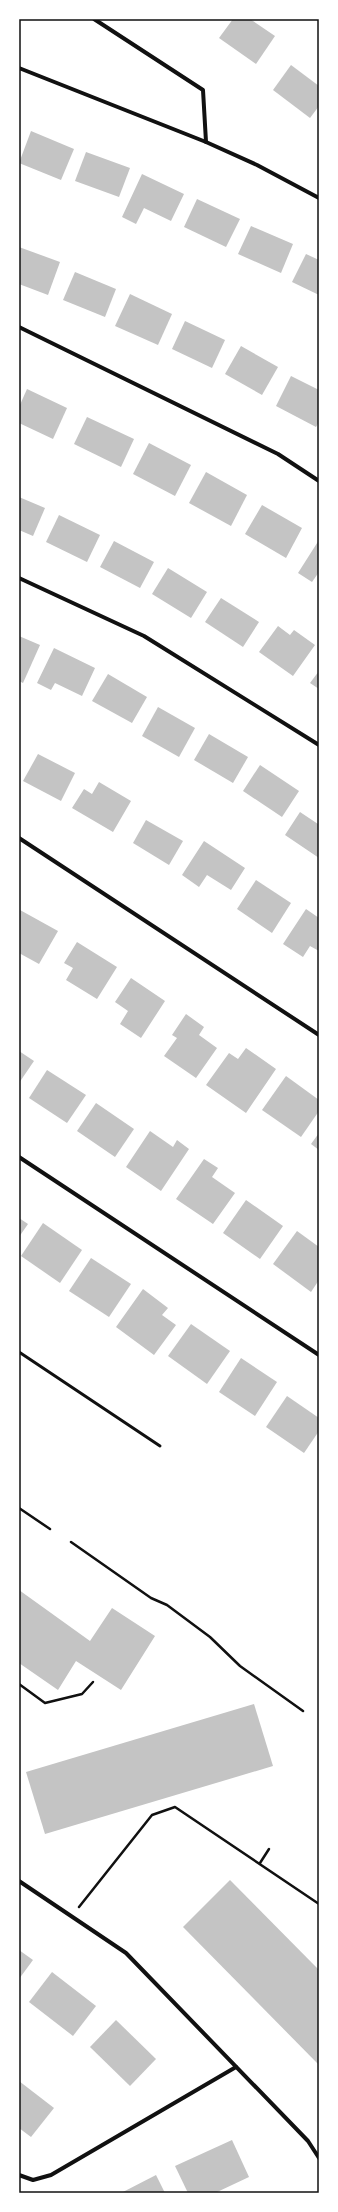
<svg xmlns="http://www.w3.org/2000/svg" width="338" height="2212" viewBox="0 0 338 2212" font-family="Jost,sans-serif">
<style>
.building{fill:#c4c4c4}
.lines{fill:none;stroke-linecap:round;stroke-linejoin:round}
.path{stroke:#111;stroke-width:2.5}
.service{stroke:#111;stroke-width:3}
.minor{stroke:#111;stroke-width:4}
.neatline{fill:none;stroke:#111;stroke-width:1.5}
</style>
<rect width="100%" height="100%" fill="#fff"/>
<g class="building">
<polygon points="233,19 250,19 275,36 256,64 219,38"/>
<polygon points="291,65 319,86 319,106 310,118 273,90"/>
<polygon points="31,131 74,149 61,180 19,163"/>
<polygon points="86,152 130,168 119,197 75,181"/>
<polygon points="142,174 184,194 171,221 144,208 136,224 122,217"/>
<polygon points="197,199 240,219 226,247 184,227"/>
<polygon points="251,226 293,244 281,273 238,254"/>
<polygon points="19,247 60,262 48,295 19,284"/>
<polygon points="306,254 319,260 319,295 292,282"/>
<polygon points="75,272 116,289 105,317 63,300"/>
<polygon points="130,294 172,314 158,345 115,326"/>
<polygon points="185,321 225,340 212,368 172,349"/>
<polygon points="241,346 278,367 262,395 225,374"/>
<polygon points="291,376 319,390 319,422 316,427 276,406"/>
<polygon points="27,389 67,408 53,439 19,423 19,407"/>
<polygon points="87,417 134,439 121,467 74,444"/>
<polygon points="149,443 191,465 175,496 133,474"/>
<polygon points="206,472 247,495 231,526 189,503"/>
<polygon points="19,497 45,508 33,536 19,530"/>
<polygon points="262,505 302,528 286,558 245,534"/>
<polygon points="59,515 100,535 87,562 46,542"/>
<polygon points="319,540 319,572 312,582 298,573"/>
<polygon points="114,541 154,562 140,588 100,567"/>
<polygon points="168,568 207,592 191,618 152,594"/>
<polygon points="221,598 259,622 243,647 205,622"/>
<polygon points="278,626 290,635 294,630 315,645 293,676 259,652"/>
<polygon points="19,636 40,645 23,683 19,681"/>
<polygon points="54,648 95,668 82,696 55,683 51,690 37,683"/>
<polygon points="319,671 319,689 310,683"/>
<polygon points="108,674 147,697 132,723 92,701"/>
<polygon points="158,707 195,728 179,757 142,736"/>
<polygon points="209,734 248,757 233,783 194,760"/>
<polygon points="38,754 75,773 61,801 23,781"/>
<polygon points="260,765 299,791 282,817 243,791"/>
<polygon points="99,782 131,801 113,832 72,808 84,789 92,794"/>
<polygon points="300,812 318,824 319,822 319,858 285,835"/>
<polygon points="146,820 183,841 169,865 133,843"/>
<polygon points="204,841 245,868 231,890 207,875 199,887 182,875"/>
<polygon points="256,880 291,903 272,933 237,909"/>
<polygon points="306,909 319,918 319,951 310,946 303,957 283,944"/>
<polygon points="20,910 58,931 39,964 19,953"/>
<polygon points="77,942 117,967 97,999 66,980 73,968 64,963"/>
<polygon points="131,978 165,1001 141,1038 120,1024 128,1011 115,1002"/>
<polygon points="186,1014 204,1027 199,1035 217,1048 196,1078 164,1056 177,1038 172,1035"/>
<polygon points="246,1048 276,1069 246,1113 206,1085 229,1053 238,1059"/>
<polygon points="19,1051 34,1061 19,1083"/>
<polygon points="47,1070 86,1095 67,1123 29,1098"/>
<polygon points="286,1076 319,1100 319,1111 301,1137 262,1110"/>
<polygon points="96,1103 134,1129 115,1157 77,1131"/>
<polygon points="150,1131 173,1147 177,1140 189,1149 161,1191 126,1167"/>
<polygon points="319,1133 319,1150 311,1144"/>
<polygon points="204,1159 218,1168 212,1177 235,1193 213,1224 176,1199"/>
<polygon points="246,1200 283,1226 260,1259 223,1233"/>
<polygon points="19,1218 28,1224 19,1237"/>
<polygon points="43,1223 82,1250 60,1283 21,1256"/>
<polygon points="297,1231 319,1247 319,1280 311,1292 273,1264"/>
<polygon points="91,1258 131,1284 109,1317 69,1291"/>
<polygon points="143,1289 168,1308 162,1315 176,1325 154,1355 116,1327"/>
<polygon points="191,1324 230,1351 207,1384 168,1356"/>
<polygon points="241,1358 277,1382 255,1416 219,1392"/>
<polygon points="287,1396 319,1418 319,1431 304,1453 266,1427"/>
<polygon points="19,1590 90,1641 112,1608 155,1636 121,1690 76,1661 58,1690 19,1663"/>
<polygon points="254,1704 273,1766 45,1834 26,1772"/>
<polygon points="230,1880 319,1970 319,2065 183,1927"/>
<polygon points="19,1950 33,1960 19,1979"/>
<polygon points="52,1972 96,2006 73,2036 29,2002"/>
<polygon points="116,2020 156,2059 130,2086 90,2047"/>
<polygon points="19,2081 54,2108 31,2137 19,2128"/>
<polygon points="232,2140 249,2177 215,2193 188,2193 175,2166"/>
<polygon points="156,2175 165,2193 121,2193"/>
</g>
<g class="lines">
<g class="path">
<polyline points="19,1508 50,1529"/>
<polyline points="71,1542 151,1598 167,1605 210,1637 240,1666 303,1711"/>
<polyline points="19,1684 45,1703 82,1694 93,1682"/>
<polyline points="260,1863 269,1849"/>
<polyline points="79,1907 152,1815 175,1807 319,1904"/>
</g>
<polyline class="service" points="19,1352 160,1446"/>
<g class="minor">
<polyline points="94,19 203,90 206,142"/>
<polyline points="19,68 206,142 257,165 319,198"/>
<polyline points="19,327 278,454 319,481"/>
<polyline points="19,578 144,636 319,745"/>
<polyline points="19,838 319,1035"/>
<polyline points="19,1157 319,1355"/>
<polyline points="19,1881 126,1953 308,2141 319,2158"/>
<polyline points="19,2175 33,2180 51,2175 236,2067"/>
</g>
</g>
<rect width="338" height="2212" fill="none" stroke="#ffffff" stroke-width="40"/>
<rect x="20" y="20" width="298" height="2172" class="neatline"/>
</svg>
